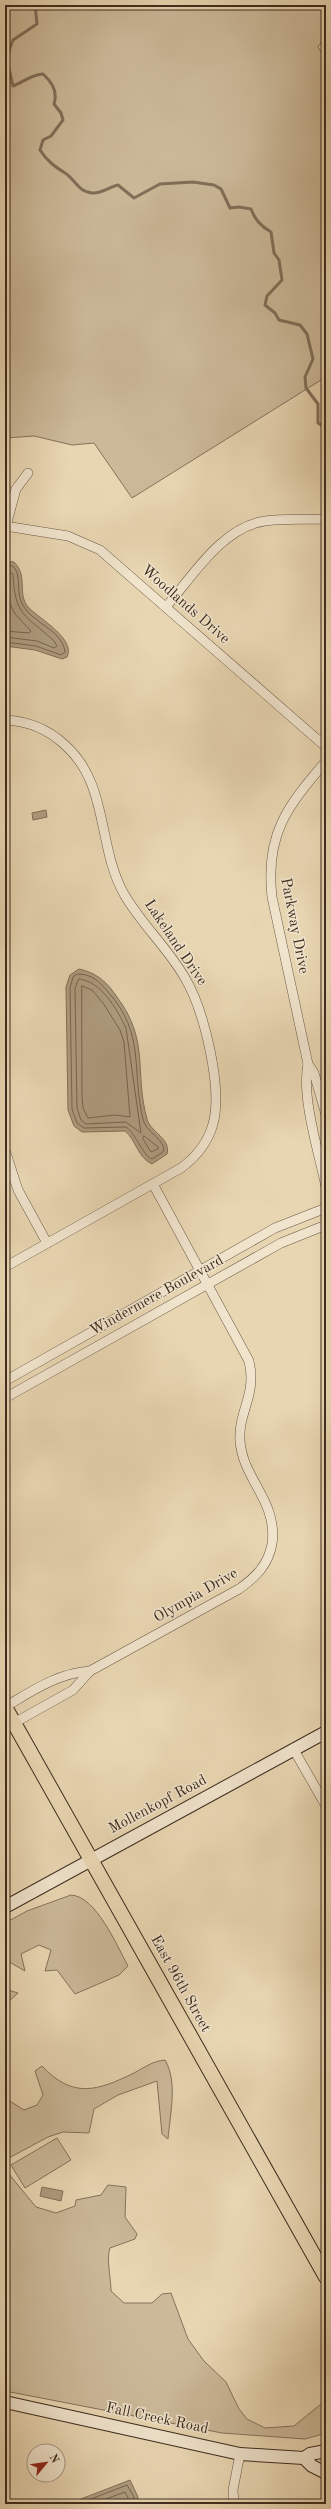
<svg xmlns="http://www.w3.org/2000/svg" width="331" height="2509" viewBox="0 0 331 2509" font-family="'Old Standard TT',serif">
<style>
.green{fill:#cbb999;stroke:#84725c}
.water{fill:#ae9c80;stroke:#816f59}
.lines{fill:none;stroke-linecap:round;stroke-linejoin:round}
.shore{stroke:#76644f;stroke-width:1}
.stream{stroke:#816f59;stroke-width:3}
.street-casing{stroke:#685643;stroke-width:10}
.secondary-casing{stroke:#3d2c1e;stroke-width:14}
.primary-casing{stroke:#3d2c1e;stroke-width:16}
.street{stroke:#f0e4cd;stroke-width:9}
.secondary{stroke:#f0e4cd;stroke-width:12}
.primary{stroke:#e8d6b2;stroke-width:14}
.labels{text-anchor:middle;dominant-baseline:central;stroke-width:3;stroke-linejoin:round;paint-order:stroke}
.street-label{font-size:15px;fill:#3d2c1e;stroke:#f0e4cd}
</style>
<rect width="100%" height="100%" fill="#e8d6b2"/>
<filter id="stains"><feTurbulence type="fractalNoise" baseFrequency=".005" numOctaves="4"/><feColorMatrix values="0 0 0 0 .2 0 0 0 0 .09 0 0 0 0 .02 0 0 0 .5 -.17"/></filter>
<radialGradient id="worn" r=".72"><stop offset=".6" stop-color="#630" stop-opacity="0"/><stop offset="1" stop-color="#630" stop-opacity=".3"/></radialGradient>
<g class="green">
<polygon points="5,5 326,5 326,35 318,47 326,60 326,377 132,498 94,443 72,445 34,436 5,438"/>
<path d="M71,1895C96,1896 117,1946 128,1966L119,1975L75,1994L57,1970L45,1971L51,1950L39,1945L21,1954L25,1971L11,1963H5V1923L27,1911Z"/>
<polygon points="5,1989 18,1993 6,2004 5,2003"/>
<path d="M165,2060C178,2082 170,2114 168,2139L162,2134L157,2081L118,2095L94,2109L89,2133L63,2132L48,2137L7,2159L8,2173L36,2207L56,2213L75,2206L76,2200L101,2195L108,2185L126,2187L125,2217L137,2234L135,2239L110,2248C106,2259 111,2278 111,2291L124,2303H152L162,2294L171,2293L188,2339L204,2361L226,2382L239,2409L247,2419L265,2428L294,2426L326,2400V2433L305,2439L222,2433L5,2391V2098L24,2110L37,2105L43,2095L35,2071L42,2066C73,2099 97,2091 134,2073C145,2067 153,2061 165,2060Z"/>
<polygon points="57,2138 71,2160 25,2188 11,2165"/>
</g>
<g class="water">
<path d="M5,561L14,562C29,577 16,594 29,608C40,619 76,639 67,657L62,659L35,650L5,646Z"/>
<polygon points="46,810 47,817 33,820 32,813"/>
<path d="M79,969C97,973 107,982 117,997C150,1041 134,1072 147,1119C151,1133 171,1138 167,1154L152,1164C138,1158 136,1140 125,1131L82,1132L74,1126L68,1110L66,987L70,975Z"/>
<polygon points="42,2187 63,2191 61,2201 40,2196"/>
<polygon points="130,2480 138,2497 137,2504 68,2504"/>
</g>
<g class="lines">
<g class="shore">
<path d="M5,565L13,566C22,576 16,589 21,601C29,623 62,628 65,652L61,655L36,646L5,642"/>
<path d="M5,570L13,574C15,617 25,614 54,641L57,646L54,648L37,641L5,637"/>
<polyline points="5,576 7,578 10,604 15,614 31,631 29,633 5,631"/>
<path d="M78,974C92,974 100,982 108,992C146,1034 131,1070 143,1119C146,1132 160,1136 164,1148L163,1152L152,1159C144,1157 136,1134 126,1127L84,1128L77,1123L72,1109L70,988L73,977Z"/>
<path d="M79,979C101,981 117,1009 126,1028L141,1133L126,1122L86,1124L81,1120L77,1108L75,989Z"/>
<polygon points="82,986 92,990 103,1003 120,1030 124,1042 130,1117 115,1115 88,1118 83,1108 82,1096"/>
<polygon points="144,1136 158,1147 158,1149 151,1152 143,1139"/>
<polyline points="78,2504 127,2485 134,2497 133,2504"/>
<polyline points="92,2504 125,2492 128,2498 128,2504"/>
</g>
<path class="stream" d="M35,5L37,24L13,40L10,48L7,60L13,86C23,82 33,74 43,74C52,82 58,92 54,104L61,113L63,120L51,136L43,140L40,150C47,161 54,166 65,173C75,179 78,192 92,193C101,194 109,187 118,185L134,198L160,184L193,182L214,185L221,189L230,208L239,207L251,209C255,220 261,226 271,232L274,253L279,260L282,280L267,296L265,305L275,313L279,320L300,325L307,334L313,359L305,377L306,388L318,404V423L326,428"/>
<defs>
<g id="street">
<polyline points="5,526 68,536 100,550 326,747"/>
<polyline points="6,526 16,489 28,473"/>
<path d="M166,607C192,577 222,527 265,521C284,518 306,520 326,519"/>
<path d="M5,720C28,721 48,729 65,745C109,784 97,846 124,894C141,924 168,948 185,978C204,1010 223,1088 213,1124C208,1142 196,1157 181,1168L5,1267"/>
<path d="M326,761C287,807 265,834 272,897L308,1064L314,1073L326,1115"/>
<path d="M308,1064C301,1097 319,1153 326,1187"/>
<polyline points="5,1150 18,1190 47,1243"/>
<polyline points="5,1381 275,1228 326,1208"/>
<polyline points="5,1398 281,1243 326,1225"/>
<path d="M5,1707C32,1691 58,1673 90,1671L239,1589C256,1577 268,1565 272,1544C278,1501 243,1480 240,1441C238,1411 257,1396 249,1361L153,1184"/>
<polyline points="14,1723 73,1690 90,1671"/>
<polyline points="294,1750 326,1806"/>
<polyline points="234,2504 233,2490 240,2454"/>
</g>
<g id="secondary">
<polyline points="5,1907 326,1732"/>
<polyline points="5,2402 240,2454 304,2458 310,2454 326,2451"/>
<polyline points="304,2458 312,2466 326,2473"/>
</g>
<polyline id="primary" points="5,1707 326,2277"/>
</defs>
<use href="#street" class="street-casing"/>
<use href="#secondary" class="secondary-casing"/>
<use href="#primary" class="primary-casing"/>
<use href="#street" class="street"/>
<use href="#secondary" class="secondary"/>
<use href="#primary" class="primary"/>
</g>
<g class="labels">
<g class="street-label">
<text transform="translate(185 605) rotate(41)">Woodlands Drive</text>
<text transform="translate(294 926) rotate(79)">Parkway Drive</text>
<text transform="translate(175 943) rotate(56)">Lakeland Drive</text>
<text transform="translate(157 1296) rotate(-29)">Windermere Boulevard</text>
<text transform="translate(196 1596) rotate(-30)">Olympia Drive</text>
<text transform="translate(158 1805) rotate(-28)">Mollenkopf Road</text>
<text transform="translate(180 1984) rotate(61)">East 96th Street</text>
<text transform="translate(157 2419) rotate(12)">Fall Creek Road</text>
</g>
</g>
<rect width="331" height="2509" fill="none" stroke="#e8d6b2" stroke-width="20"/>
<rect x="6" y="6" width="319" height="2497" fill="none" stroke="#3d2c1e" stroke-width="2"/>
<rect x="10" y="10" width="311" height="2489" fill="none" stroke="#3d2c1e"/>
<g transform="translate(46 2463) rotate(61)"><circle r="19" fill="#f0e4cd" stroke="#a89a87"/>
<path d="M0-3L7 15L0 10L-7 15Z" fill="#8f2418"/>
<text y="-6" font-size="11" font-weight="bold" text-anchor="middle" fill="#3d2c1e">N</text>
</g>
<rect width="100%" height="100%" filter="url(#stains)"/>
<rect width="100%" height="100%" fill="url(#worn)"/>
</svg>
